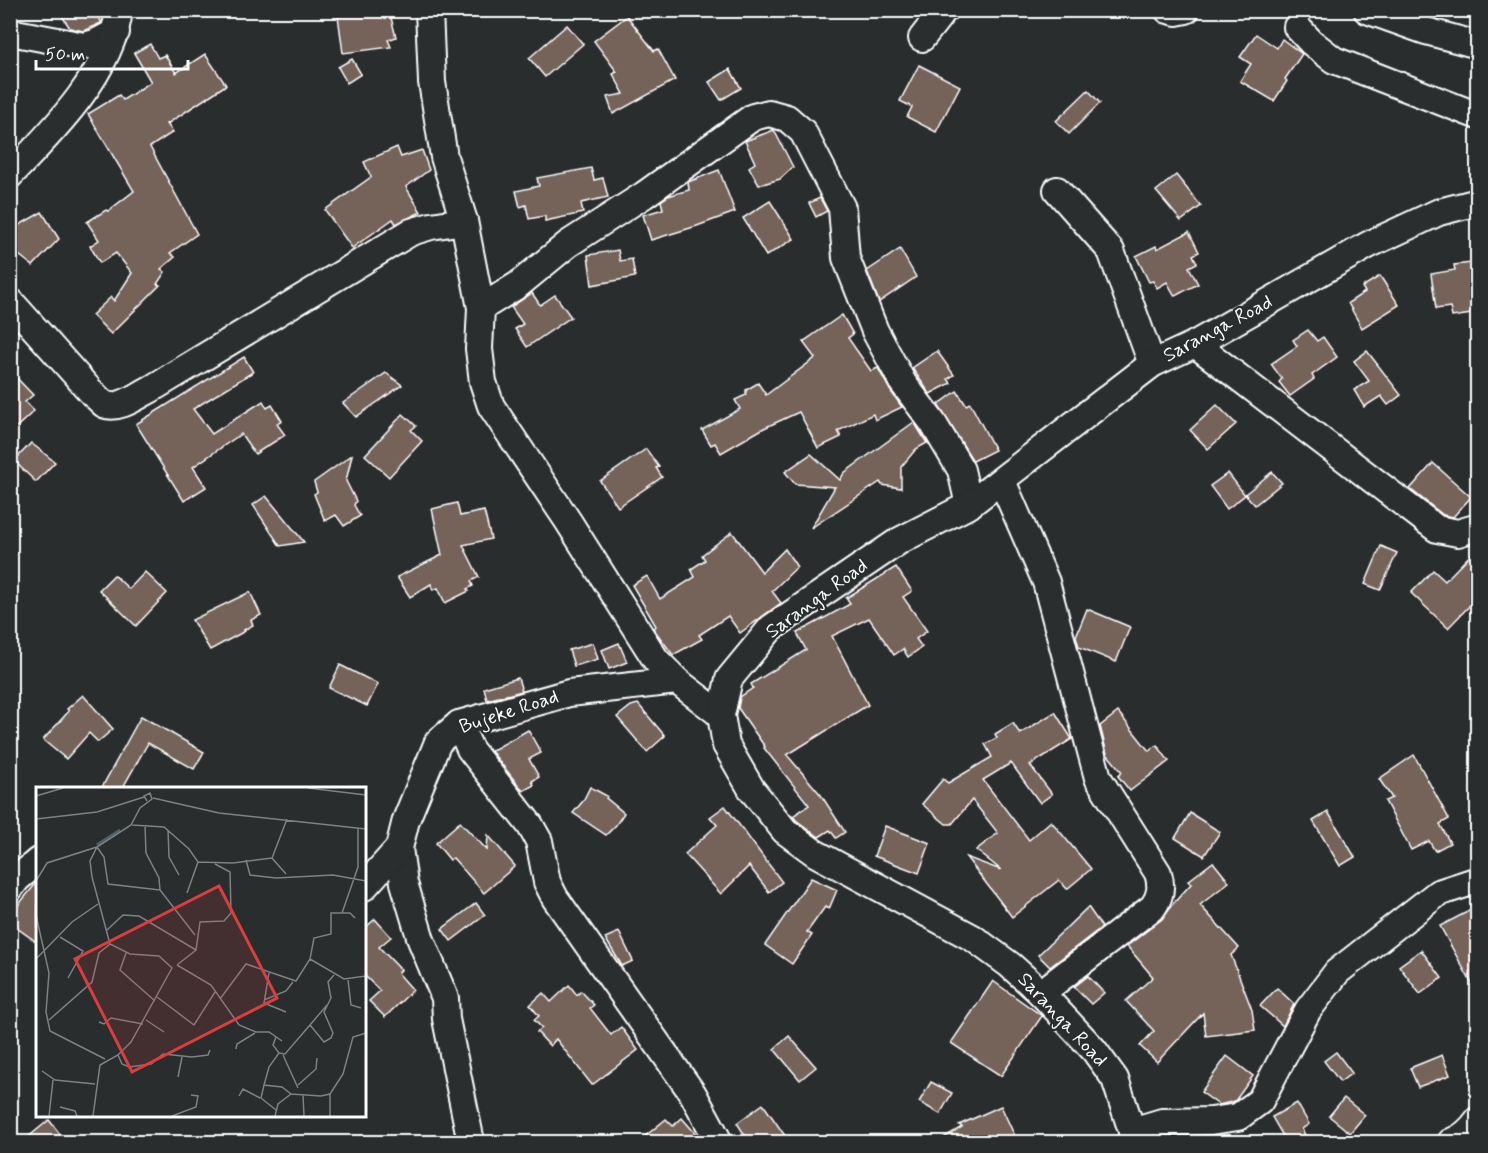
<svg xmlns="http://www.w3.org/2000/svg" width="1488" height="1153" viewBox="0 0 1488 1153" font-family="Mynerve,sans-serif">
<style>
.building{fill:#74645a;stroke:#fff;stroke-width:1.5}
.lines{fill:none;stroke-linecap:round;stroke-linejoin:round}
.minor-casing{stroke:#fff;stroke-width:30}
.minor{stroke:#2a2d2e;stroke-width:26}
.labels{text-anchor:middle;dominant-baseline:central;stroke-width:4.5;stroke-linejoin:round;paint-order:stroke}
.street-label{font-size:20px;fill:#fff;stroke:#2a2d2e}
.inset-river{fill:none;stroke:#49626d;stroke-width:3}
.inset-road{fill:none;stroke:#7f8182;stroke-width:1.5}
.view{fill:#da3e3e;fill-opacity:0.15;stroke:#da3e3e;stroke-width:3}
.inset-edge{fill:none;stroke:#fff;stroke-width:3}
</style>
<rect width="100%" height="100%" fill="#2a2d2e"/>
<filter id="ink" filterUnits="userSpaceOnUse"><feTurbulence type="fractalNoise" baseFrequency=".0167" numOctaves="2"/><feDisplacementMap in="SourceGraphic" scale="12" xChannelSelector="R" yChannelSelector="G"/><feConvolveMatrix kernelMatrix="1 2 1 2 8 2 1 2 1" color-interpolation-filters="sRGB"/></filter>
<g filter="url(#ink)">
<g class="building">
<polygon points="58,10 94,10 101,21 101,23 83,31 70,28"/>
<polygon points="349,10 389,10 396,37 388,40 391,47 343,53 338,16"/>
<polygon points="627,16 654,51 658,49 675,80 613,114 607,97 624,94 613,74 617,72 594,41"/>
<polygon points="567,25 583,44 545,77 529,58"/>
<polygon points="1256,34 1277,48 1282,39 1302,54 1285,79 1287,81 1274,101 1240,81 1251,64 1240,57"/>
<polygon points="150,44 158,58 165,55 176,73 205,54 226,85 167,124 173,132 150,147 197,234 170,253 175,257 161,269 165,272 157,284 160,285 111,334 92,315 111,297 114,301 132,273 116,253 100,263 90,246 99,240 87,222 106,210 108,211 134,191 88,114 119,95 123,100 151,82 134,53"/>
<polygon points="352,59 361,74 347,83 338,67"/>
<polygon points="919,65 960,86 936,132 907,117 912,107 900,101"/>
<polygon points="730,69 741,88 721,100 709,82"/>
<polygon points="1088,90 1100,103 1069,134 1056,121"/>
<polygon points="774,130 793,167 780,179 759,185 749,167 755,163 745,141"/>
<polygon points="397,147 401,157 422,150 429,170 406,187 421,212 396,224 393,219 352,248 325,210 371,177 364,162"/>
<polygon points="591,168 594,180 603,178 608,197 581,203 583,213 545,221 545,216 529,219 526,205 520,207 516,191 539,186 537,178"/>
<polygon points="719,170 735,212 697,226 651,240 643,215 663,209 661,201 668,196 689,190 688,182"/>
<polygon points="1176,175 1201,206 1181,221 1156,191"/>
<polygon points="820,198 827,211 816,217 809,203"/>
<polygon points="770,201 794,239 766,256 743,218"/>
<polygon points="42,212 59,239 33,266 10,248 10,239 14,228"/>
<polygon points="1189,232 1199,252 1193,255 1197,263 1189,267 1198,284 1175,296 1167,282 1157,288 1153,281 1149,282 1136,256 1156,246 1157,249"/>
<polygon points="900,249 916,277 879,302 867,271"/>
<polygon points="618,250 620,261 632,259 635,277 592,285 588,255"/>
<polygon points="1472,263 1472,266 1478,266 1478,313 1452,317 1450,307 1436,309 1431,274 1455,270 1454,265"/>
<polygon points="1380,276 1399,305 1362,328 1348,303 1365,292 1362,287"/>
<polygon points="532,293 540,305 555,295 571,317 527,347 515,329 523,324 511,307"/>
<polygon points="842,315 853,334 848,338 871,371 878,368 890,390 902,407 875,420 873,414 838,431 841,437 818,448 799,412 764,428 721,453 715,443 711,445 702,430 740,409 735,400 746,395 746,390 758,383 766,395 815,358 803,342"/>
<polygon points="1308,330 1317,341 1323,337 1337,357 1312,375 1314,379 1290,396 1279,382 1282,379 1271,364 1297,346 1293,340"/>
<polygon points="937,351 954,375 948,379 951,383 930,394 912,368"/>
<polygon points="1367,351 1401,395 1388,405 1381,396 1364,407 1354,390 1369,381 1354,361"/>
<polygon points="244,357 253,372 193,409 212,434 263,401 267,408 272,405 282,421 277,424 285,435 255,454 241,434 193,467 206,487 184,501 136,424"/>
<polygon points="10,371 33,395 25,402 34,411 10,433"/>
<polygon points="386,373 402,385 356,417 343,403"/>
<polygon points="957,391 966,405 970,403 995,450 973,461 938,405"/>
<polygon points="1217,405 1236,424 1208,449 1190,430"/>
<polygon points="403,414 416,426 411,430 422,441 389,477 365,455"/>
<polygon points="914,422 927,443 916,449 901,467 901,488 882,485 880,482 811,528 835,487 795,484 785,472 811,454 840,480 844,473"/>
<polygon points="31,443 55,462 36,482 14,461"/>
<polygon points="646,449 659,467 656,468 662,477 618,507 600,481"/>
<polygon points="352,455 346,481 356,501 354,505 360,516 344,526 336,515 325,521 314,494 317,492 314,482"/>
<polygon points="1433,463 1471,497 1453,517 1443,515 1410,489"/>
<polygon points="1272,472 1282,483 1255,505 1245,494"/>
<polygon points="1228,473 1245,495 1227,509 1210,486"/>
<polygon points="266,496 304,542 280,546 253,505"/>
<polygon points="457,503 460,516 484,511 491,539 463,545 479,577 471,581 473,586 467,589 469,591 445,603 438,588 433,590 431,584 410,597 397,577 442,555 432,509"/>
<polygon points="732,532 762,572 785,549 797,567 772,591 781,603 740,633 728,616 699,635 702,639 673,655 653,628 656,626 632,585 647,576 660,599 695,577 691,569 705,560 702,555"/>
<polygon points="1381,546 1397,553 1380,590 1365,584"/>
<polygon points="1478,547 1478,597 1448,628 1411,593 1433,570 1445,581"/>
<polygon points="896,567 912,591 903,597 927,631 916,639 922,647 908,657 903,649 894,655 869,618 832,636 868,705 787,755 821,795 845,832 836,838 830,830 819,837 796,820 793,816 809,805 764,748 765,747 738,708 740,697 753,688 751,684 806,650 797,633 850,604 846,598"/>
<polygon points="145,572 167,593 136,626 99,590 114,575 129,589"/>
<polygon points="250,592 261,615 251,620 253,625 244,630 245,631 210,650 192,620"/>
<polygon points="1087,609 1130,627 1116,662 1079,647 1076,636"/>
<polygon points="593,643 598,659 574,666 569,650"/>
<polygon points="619,643 627,662 609,669 602,650"/>
<polygon points="340,665 378,684 367,706 329,688"/>
<polygon points="518,678 522,691 487,700 484,688"/>
<polygon points="83,695 113,729 98,742 89,733 66,759 43,740 69,711 67,709"/>
<polygon points="638,704 665,736 647,752 617,717 631,706"/>
<polygon points="1055,712 1072,739 1030,765 1052,794 1040,803 1011,763 983,780 1029,840 1051,821 1091,869 1067,889 1059,880 1012,917 966,857 1001,870 976,850 998,833 972,800 952,824 946,824 922,804 943,779 948,783 992,757 985,744 997,738 995,734 1013,723 1020,734"/>
<polygon points="1118,712 1149,751 1157,745 1169,761 1130,791 1118,776 1122,772 1107,754 1100,726"/>
<polygon points="141,716 204,752 194,769 148,743 122,789 101,789"/>
<polygon points="528,730 541,753 529,759 539,777 532,781 534,785 523,791 491,751"/>
<polygon points="1414,755 1449,819 1440,824 1450,843 1435,851 1429,841 1411,850 1385,801 1392,798 1379,779"/>
<polygon points="590,787 607,796 606,798 624,813 616,825 606,835 573,813 583,801"/>
<polygon points="725,806 782,882 769,892 749,866 721,894 685,854 717,825 710,817"/>
<polygon points="1328,812 1355,857 1340,866 1313,821"/>
<polygon points="1190,813 1220,832 1204,856 1175,838"/>
<polygon points="460,822 487,850 488,835 515,866 484,893 453,858 450,860 436,843"/>
<polygon points="885,826 930,843 919,873 874,856"/>
<polygon points="1213,862 1229,882 1200,905 1239,948 1231,955 1252,1010 1255,1030 1206,1036 1203,1013 1157,1062 1140,1046 1154,1031 1126,1001 1153,977 1127,946 1162,919 1171,906 1191,884 1188,881"/>
<polygon points="811,878 837,890 829,909 825,907 807,932 812,935 792,964 765,945"/>
<polygon points="38,881 38,943 10,923 10,915"/>
<polygon points="476,903 485,915 451,941 442,929"/>
<polygon points="1088,907 1102,927 1050,967 1038,955"/>
<polygon points="1473,909 1478,918 1478,995 1440,926"/>
<polygon points="375,919 391,937 379,947 401,970 398,973 413,990 385,1017 369,1001 380,991 364,975 364,929"/>
<polygon points="619,932 633,961 622,966 605,938"/>
<polygon points="1421,950 1442,978 1420,994 1399,966"/>
<polygon points="1088,976 1104,993 1091,1004 1074,987"/>
<polygon points="993,981 1042,1016 1001,1076 951,1043"/>
<polygon points="569,985 577,995 581,991 594,1005 590,1008 611,1035 621,1027 638,1050 592,1085 556,1039 550,1046 537,1032 542,1028 534,1020 539,1016 530,1005 543,993 551,1002"/>
<polygon points="1277,988 1294,1004 1283,1026 1260,1006"/>
<polygon points="789,1036 816,1067 800,1080 774,1049"/>
<polygon points="1336,1052 1352,1073 1340,1082 1324,1061"/>
<polygon points="1442,1055 1450,1075 1418,1087 1410,1068"/>
<polygon points="1227,1056 1253,1076 1235,1101 1219,1105 1201,1092"/>
<polygon points="931,1082 952,1093 940,1114 919,1102"/>
<polygon points="1344,1098 1365,1115 1350,1133 1329,1116"/>
<polygon points="1297,1103 1309,1124 1302,1129 1309,1143 1287,1143 1272,1117"/>
<polygon points="763,1104 790,1143 750,1143 737,1123"/>
<polygon points="1001,1106 1018,1143 935,1143 962,1127 959,1125"/>
<polygon points="682,1118 696,1134 687,1143 637,1143 666,1119 673,1126"/>
<polygon points="49,1120 67,1143 21,1143"/>
</g>
<g class="lines">
<defs>
<g id="minor">
<polyline points="429,10 432,82 444,157 464,221 481,308 479,349 483,382 491,406 568,521 656,660 677,681 721,715"/>
<polyline points="1168,10 1176,12 1186,10"/>
<polyline points="1367,10 1426,31 1478,45"/>
<polyline points="1297,27 1311,42 1334,60 1478,116"/>
<polyline points="10,32 84,46 95,43 116,32"/>
<polyline points="922,38 944,10"/>
<path d="M10,175C52,132 112,72 119,10"/>
<polyline points="1057,190 1111,251 1152,364"/>
<path d="M10,301L93,394C97,397 101,402 104,404C118,411 139,395 151,389L411,232L431,226L464,221"/>
<polyline points="481,308 518,285 568,244 644,195 753,117 769,113 787,118 803,132 842,208 846,258 875,331 903,383 933,423 961,470 969,505"/>
<polyline points="1195,344 1437,529 1458,533 1478,527"/>
<path d="M1002,481L1046,582L1098,778L1158,873C1162,886 1161,896 1153,907L1041,993"/>
<polyline points="459,724 470,749 530,825 539,841 547,882 555,898 693,1094 719,1142"/>
<polyline points="399,848 404,883 421,940 445,998 446,1019 471,1142"/>
<polyline points="364,887 399,848 406,820 438,742 459,724 569,693 677,681"/>
<polyline points="10,888 17,879 38,861"/>
<polyline points="1132,1131 1162,1122 1211,1121 1238,1117 1260,1101 1308,1010 1337,972 1438,893 1478,880"/>
<polyline points="1132,1142 1132,1131 1115,1079 1094,1050 1041,993 1010,965 973,938 815,853 785,831 752,790 726,745 721,715 729,679 771,628 899,541 969,505 1152,364 1195,344 1368,245 1439,212 1478,202"/>
<path d="M1451,1142C1462,1138 1471,1130 1478,1120"/>
</g>
</defs>
<use href="#minor" class="minor-casing"/>
<use href="#minor" class="minor"/>
</g>
</g>
<g class="labels">
<g class="street-label">
<text transform="translate(1218 329) rotate(-28)">Saranga Road</text>
<text transform="translate(817 599) rotate(-36)">Saranga Road</text>
<text transform="translate(509 712) rotate(-18)">Bujeke Road</text>
<text transform="translate(1062 1020) rotate(47)">Saranga Road</text>
</g>
</g>
<g transform="translate(36 787)">
<rect width="330" height="330" fill="#2a2d2e"/>
<path class="inset-river" d="M61,58L84,43"/>
<path class="inset-road" d="M272,1L330,8M0,9L27,1M117,11L183,26L330,42M0,32L61,25L108,10M96,38L128,40L153,62L162,75L151,106M109,38L110,66L123,91L124,103L159,148M132,43L133,70L143,88M210,73L214,88L240,91L297,88L330,94M162,75L197,76L236,71M250,87L236,71L251,32M0,94L11,76L61,60L68,70L72,97L124,103M306,126L322,80V42M0,128L13,186L10,225L14,244M71,143L87,128L103,129L160,163M24,150L47,164L32,191M90,166L84,183L119,214M0,172L36,135L62,117M274,172L308,192L330,189M141,178L160,163L164,135L188,134L195,126L194,85L179,77M141,178L175,198L203,238L220,245H233L246,254M233,186L228,216L250,225M312,193L315,218L325,221M121,210L158,238L179,205M184,212L210,177L260,194L274,172L278,151L295,147V126H314L319,131M228,213L250,204L257,195M13,233L56,195L63,166L74,157M110,233L128,245M63,235L68,237L75,231L107,237M274,238L291,218M14,244L69,272M240,250L237,258L243,266L233,280L228,298L246,300L255,307L285,309L294,307L307,287L317,250L330,246M200,262L201,257L219,246M243,266L249,267L274,238L288,255L295,251L297,246L288,225L295,211L292,195L298,188M82,268L86,277L93,280L115,277L127,267L156,270L172,268L174,263M247,268L262,301M6,284L19,293L59,297M142,290L146,270M228,298L225,311L240,323M262,298L280,282L281,271M267,308L268,329M203,309L207,302L224,311M24,320L39,324L41,329M13,329L17,293M57,329L64,278L82,268L95,255L136,181L123,169L94,167L74,157L56,90L54,74L61,60L95,38L104,21L116,12L114,6L108,9L111,14M136,329L160,320L162,309L155,308M239,329L242,317L255,307M294,329V307"/>
<path class="view" d="M183,99L241,211L96,285L39,172Z"/>
<rect width="330" height="330" class="inset-edge"/>
</g>
<rect width="1488" height="1153" fill="none" stroke="#2a2d2e" stroke-width="36"/>
<rect x="18" y="18" width="1452" height="1117" fill="none" stroke="#fff" stroke-width="2" filter="url(#ink)"/>
<path d="M36 60v9h152v-9" fill="none" stroke="#ffffff" stroke-width="3"/>
<text x="45" y="60" font-size="18" fill="#ffffff" stroke="#2a2d2e" stroke-width="4.5" paint-order="stroke">50 m</text>
</svg>
